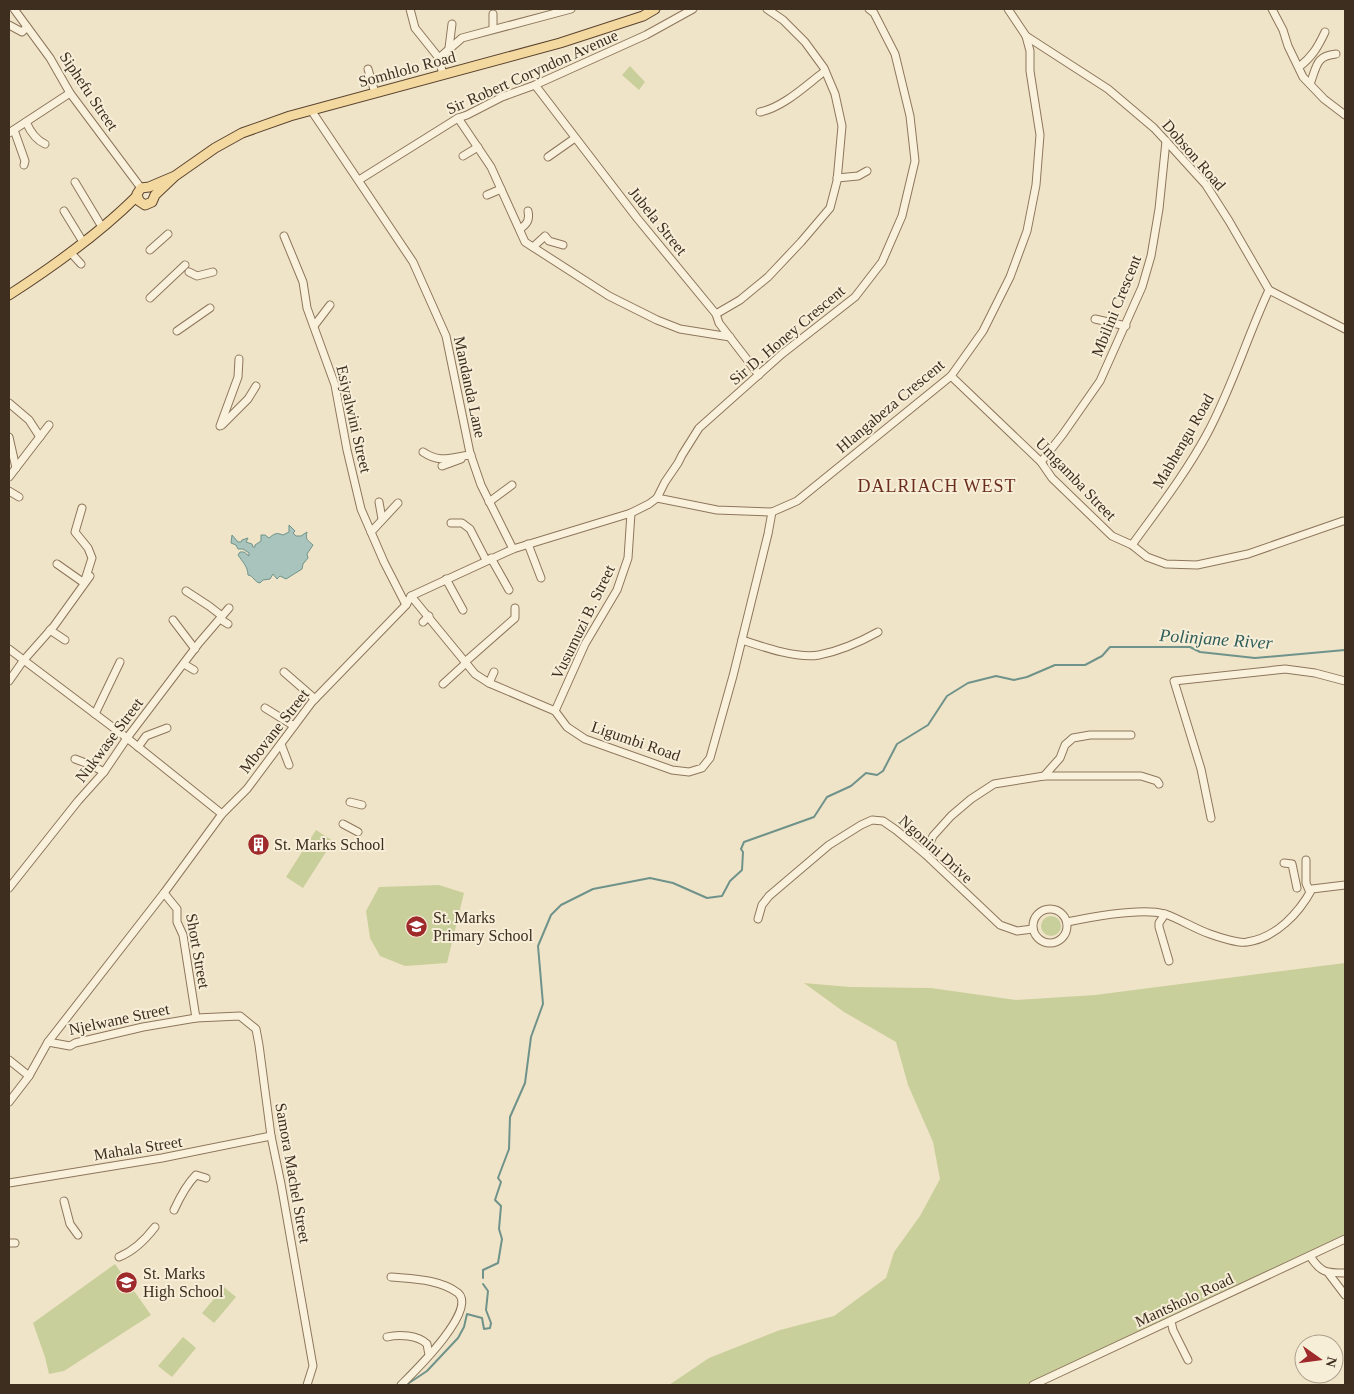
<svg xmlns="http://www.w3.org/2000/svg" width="1354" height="1394" viewBox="0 0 1354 1394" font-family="'Times New Roman',serif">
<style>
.green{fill:#c9cf9b}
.water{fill:#a9c4bc;stroke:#6f938a}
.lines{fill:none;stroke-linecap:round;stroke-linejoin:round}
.stream{stroke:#6f938a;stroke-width:2}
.minor-casing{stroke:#8d765c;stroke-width:9}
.major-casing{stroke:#5b4430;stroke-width:11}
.minor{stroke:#faf1dc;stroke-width:7}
.major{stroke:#f3d9a0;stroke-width:9}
.labels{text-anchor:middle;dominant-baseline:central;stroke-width:4;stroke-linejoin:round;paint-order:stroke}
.street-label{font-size:16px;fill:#3d2e20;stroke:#f7eed8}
.poi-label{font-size:16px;fill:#3d2e20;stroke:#f7eed8;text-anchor:start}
.neighbourhood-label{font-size:18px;letter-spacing:1px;fill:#6b2e1e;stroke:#f7eed8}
.water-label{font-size:18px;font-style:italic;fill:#2f5d5a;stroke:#f7eed8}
</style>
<rect width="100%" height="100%" fill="#f0e4c8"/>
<g class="green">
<polygon points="630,66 645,82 639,90 622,75"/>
<polygon points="316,830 333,841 303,888 286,877"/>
<polygon points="439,885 464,893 447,963 405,966 380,956 370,938 366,911 379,887"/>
<circle cx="1051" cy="926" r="10"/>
<polygon points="1345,963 1345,1239 1033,1385 669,1385 709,1358 780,1330 834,1316 886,1278 894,1252 920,1216 940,1179 933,1142 908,1085 896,1042 844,1012 804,983 850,987 931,988 1016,1000 1095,995"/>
<polygon points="115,1264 151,1315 64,1371 49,1374 45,1357 33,1323"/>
<polygon points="224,1287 236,1297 214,1323 202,1313"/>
<polygon points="183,1337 196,1348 172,1377 158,1366"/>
</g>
<path class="water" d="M289,525L295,531L293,533L296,536H301L307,532C305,540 308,540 313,545L307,554L308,558L303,564L302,569L286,579L280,576L277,579L273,574L270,579L263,580L260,583C254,582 254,576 248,575C248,567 242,561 238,555L240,552H244L249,556V553L243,549H238L236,545L231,543L232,535L238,542H241L242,540L248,538L246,542L252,544L253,547H255V545L261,541V535H265L269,538C274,534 276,532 283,535L289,532Z"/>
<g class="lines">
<g class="stream">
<polyline points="483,1278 483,1270 498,1263 502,1239 499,1229 501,1206 495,1200 501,1182 498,1178 509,1149 510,1117 525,1083 531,1037 543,1004 538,946 551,915 561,905 593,889 650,878 673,883 707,898 722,896 730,881 742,870 743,852 741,849 744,842 814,817 827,797 851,786 866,773 877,775 883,771 897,744 928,725 947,696 968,683 996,676 1014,680 1027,677 1055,665 1085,665 1102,656 1110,647 1190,647 1200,652 1255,658 1345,650"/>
<polyline points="406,1385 427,1371 458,1338 464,1327 467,1314 482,1318 484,1329 490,1328 491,1323 486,1310 488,1291 483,1284"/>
</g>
<defs>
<g id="minor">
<polyline points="14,9 50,58 70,93 141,188"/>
<polyline points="410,9 415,28 439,58 443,75"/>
<polyline points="1008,9 1026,36 1108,89 1154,128 1166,141 1206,185 1229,221 1269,290 1345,329"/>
<polyline points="1272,9 1283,30 1288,46 1303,77 1324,99 1345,115"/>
<polyline points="493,14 493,29"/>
<polyline points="9,25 22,32 27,27"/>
<polyline points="449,48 452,24"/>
<polyline points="439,58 462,38 571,9"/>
<path d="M1299,67C1312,57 1318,47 1325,32"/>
<polyline points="368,69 375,93"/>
<path d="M1310,84C1317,67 1315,56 1336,54"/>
<polyline points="535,85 637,218 716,314 719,323 759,375"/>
<polyline points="311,110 413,262 446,336 470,453 481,485 513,549"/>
<path d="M760,112C784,107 806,85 825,71"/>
<polyline points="458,118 491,167 525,242 609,296 657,320 680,329 730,337"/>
<path d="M26,122C30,131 36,140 45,144"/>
<polyline points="14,130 25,161 24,165"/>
<polyline points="9,133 70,93"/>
<polyline points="463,156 478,147"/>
<polyline points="548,157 575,138"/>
<polyline points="837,178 858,176 867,171"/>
<polyline points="359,180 458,118 467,115 502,97 535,85 646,35 693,9"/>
<polyline points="75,182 102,227"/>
<polyline points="487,195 501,189"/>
<polyline points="64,211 83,242"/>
<path d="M520,229C527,224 530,220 528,211"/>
<polyline points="284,236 303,282 307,308 335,385 347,450 361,509 384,562 406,605"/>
<polyline points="533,247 545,236 549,241 563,245"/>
<polyline points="150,250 168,234"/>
<polyline points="70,252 81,264"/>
<polyline points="189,272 197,276 213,272"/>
<polyline points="150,298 185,265"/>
<polyline points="716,314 740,300 768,277 801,242 830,208 837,181 842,126 835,94 824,68 805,42 783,20 767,9"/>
<polyline points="1095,319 1126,326"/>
<polyline points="314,326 330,305"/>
<polyline points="177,331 210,308"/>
<polyline points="951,376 1041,462 1052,478 1112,536 1132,545 1147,557 1166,564 1197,565 1248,554 1343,521"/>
<polyline points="9,403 29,420 40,437"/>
<polyline points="222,425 248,399 256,386"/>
<polyline points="220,426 238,377 239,359"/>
<polyline points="9,437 16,468"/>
<path d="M423,452C441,464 450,457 471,455"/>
<polyline points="1041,462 1063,434 1100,381 1142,287 1151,256 1159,209 1166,141"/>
<polyline points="442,466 461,459"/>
<polyline points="9,477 49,425"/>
<polyline points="9,491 19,497"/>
<polyline points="657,498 717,510 772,512 797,501 951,376 983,331 1010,277 1027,231 1036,185 1040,135 1030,71 1030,51 1026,36"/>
<polyline points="379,502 382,519"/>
<polyline points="489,502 512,485"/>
<polyline points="451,523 462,523 470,529 486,560"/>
<polyline points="371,532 398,503"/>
<polyline points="528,544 541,578"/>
<path d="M1132,545C1158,509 1186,473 1207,434C1232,388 1247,337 1269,290"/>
<polyline points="491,558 509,590"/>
<polyline points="57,564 84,583 92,558 88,548 75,532 82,508"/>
<polyline points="446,579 463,610"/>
<polyline points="186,591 209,606 222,616"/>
<polyline points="411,596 475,674 489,683 555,711 567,727 585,739 672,770 689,772 702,768 710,758 733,676 768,534 772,512"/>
<polyline points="220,619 228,624"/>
<polyline points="173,620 195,649"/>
<polyline points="423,622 429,616"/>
<polyline points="50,630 65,640"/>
<path d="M742,640C763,647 798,659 819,655C840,651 860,642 878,632"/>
<polyline points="9,649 127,738 222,814"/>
<polyline points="465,662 515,618 515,608"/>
<polyline points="184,664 194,670"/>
<polyline points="284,672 315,699"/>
<polyline points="9,681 23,661 54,626 90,576"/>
<polyline points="489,683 494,672"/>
<polyline points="443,684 466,663"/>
<polyline points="265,708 294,726"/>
<polyline points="555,711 585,644 617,590 628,558 631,513"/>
<polyline points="95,714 120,662"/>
<polyline points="281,744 289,765"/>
<polyline points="138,747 146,736 167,728"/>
<polyline points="75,759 91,765 104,772"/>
<polyline points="1044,776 1060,758 1065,745 1073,738 1090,735 1131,735"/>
<polyline points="350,802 362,805"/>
<polyline points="1211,818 1201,769 1174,681 1285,669 1315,673 1345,681"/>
<polyline points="343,824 358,832"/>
<polyline points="925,854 933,836 951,816 971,799 994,784 1044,776 1141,776 1157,781 1159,784"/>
<polyline points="1306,860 1306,883 1309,890"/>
<polyline points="1284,863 1292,864 1297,888"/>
<polyline points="9,888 78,801 104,772 127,738 199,643 229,608"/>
<polyline points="164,893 177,909 177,922 183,935 196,1018"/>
<circle cx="1050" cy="926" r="17"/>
<polyline points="1165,914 1159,923 1159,927 1169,961"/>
<polyline points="758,919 762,905 769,896 829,845 861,825 872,820 883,821 896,830 925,854 1000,925 1017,931 1033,929"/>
<path d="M1067,922C1091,917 1141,907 1165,914C1180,919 1195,929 1210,934C1218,937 1240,944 1247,942C1276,938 1299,913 1312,889L1345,885"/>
<polyline points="48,1042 70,1046 75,1043 143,1027 196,1018 240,1016 256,1029 259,1045 271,1136 281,1184 313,1366 307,1385"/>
<polyline points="9,1060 29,1076"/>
<polyline points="9,1102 29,1076 48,1042 164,893 222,814 247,789 312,702 406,605 411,596 513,549 631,513 649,504 657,498 665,482 678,463 682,455 699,428 782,354 855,297 882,262 902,216 915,161 910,116 895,54 874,13 869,9"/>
<polyline points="9,1183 162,1158 271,1136"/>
<polyline points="64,1201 70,1224 78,1235"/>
<path d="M174,1210C180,1197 186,1185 196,1175L206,1178"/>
<polyline points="9,1243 15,1243"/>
<path d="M1310,1256C1321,1273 1326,1273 1345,1273"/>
<path d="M119,1257C134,1251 145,1240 155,1227"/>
<polyline points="1329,1274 1345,1295"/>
<path d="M391,1277C412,1279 440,1279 458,1293C478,1310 414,1372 401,1385"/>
<polyline points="1171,1321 1173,1330 1188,1360"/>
<path d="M387,1337C399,1334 418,1335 427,1344L429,1355"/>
<polyline points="1033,1385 1345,1239"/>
</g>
<g id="major">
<polyline points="175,176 149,187 141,188 137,194 139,201 145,205 152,202 155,195 175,176 215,148 242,133 290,116 560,43 643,16 655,9"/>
<path d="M9,295C54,266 99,234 137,196"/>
</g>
</defs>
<use href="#minor" class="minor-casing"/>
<use href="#major" class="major-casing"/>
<use href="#minor" class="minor"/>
<use href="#major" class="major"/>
</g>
<defs>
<symbol id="building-disc" viewBox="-11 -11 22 22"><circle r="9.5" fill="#9e2a2b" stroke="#f7eed8"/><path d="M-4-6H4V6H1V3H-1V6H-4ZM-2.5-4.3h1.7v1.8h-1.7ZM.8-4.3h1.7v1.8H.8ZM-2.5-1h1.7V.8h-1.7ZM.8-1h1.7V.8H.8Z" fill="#fff"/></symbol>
<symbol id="school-disc" viewBox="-11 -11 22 22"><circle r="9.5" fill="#9e2a2b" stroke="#f7eed8"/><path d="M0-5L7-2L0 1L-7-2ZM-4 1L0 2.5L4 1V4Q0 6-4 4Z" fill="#fff"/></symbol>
</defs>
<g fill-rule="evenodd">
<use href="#building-disc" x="246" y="832" width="25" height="25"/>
<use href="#school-disc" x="404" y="914" width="25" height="25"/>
<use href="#school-disc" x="114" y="1270" width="25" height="25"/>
</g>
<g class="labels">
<g class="street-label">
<text transform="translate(407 69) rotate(-15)">Somhlolo Road</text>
<text transform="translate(532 72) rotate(-24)">Sir Robert Coryndon Avenue</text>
<text transform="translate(89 91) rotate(56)">Siphefu Street</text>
<text transform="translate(1194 155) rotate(49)">Dobson Road</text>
<text transform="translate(658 221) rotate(51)">Jubela Street</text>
<text transform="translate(1116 306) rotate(-68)">Mbilini Crescent</text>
<text transform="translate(787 335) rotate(-40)">Sir D. Honey Crescent</text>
<text transform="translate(470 387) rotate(78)">Mandanda Lane</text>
<text transform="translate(890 406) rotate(-40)">Hlangabeza Crescent</text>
<text transform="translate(354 419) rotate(77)">Esiyalwini Street</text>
<text transform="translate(1183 441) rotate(-60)">Mabhengu Road</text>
<text transform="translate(1076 479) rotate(46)">Umgamba Street</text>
<text transform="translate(583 622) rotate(-64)">Vusumuzi B. Street</text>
<text transform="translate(274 731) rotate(-52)">Mbovane Street</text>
<text transform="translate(109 740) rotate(-53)">Nukwase Street</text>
<text transform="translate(636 741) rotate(19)">Ligumbi Road</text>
<text transform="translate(936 849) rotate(42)">Ngonini Drive</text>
<text transform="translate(198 951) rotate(80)">Short Street</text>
<text transform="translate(119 1019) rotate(-12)">Njelwane Street</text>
<text transform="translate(138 1148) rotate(-9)">Mahala Street</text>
<text transform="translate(293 1173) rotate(80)">Samora Machel Street</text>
<text transform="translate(1184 1300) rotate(-25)">Mantsholo Road</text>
</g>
<g class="poi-label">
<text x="274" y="844">St. Marks School</text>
<text x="433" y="917">St. Marks<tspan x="433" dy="18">Primary School</tspan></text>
<text x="143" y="1273">St. Marks<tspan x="143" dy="18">High School</tspan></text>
</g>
<g class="neighbourhood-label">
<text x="937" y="486">DALRIACH WEST</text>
</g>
<g class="water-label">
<text transform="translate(1216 639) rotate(4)">Polinjane River</text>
</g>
</g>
<rect width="1354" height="1394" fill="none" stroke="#3d2e20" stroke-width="20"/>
<g transform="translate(1319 1359) rotate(104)"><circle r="24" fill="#f7eed8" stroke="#ada18e"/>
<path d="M0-4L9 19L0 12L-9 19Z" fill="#9e2a2b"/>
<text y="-8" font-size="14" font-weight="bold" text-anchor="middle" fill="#3d2e20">N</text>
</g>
</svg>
